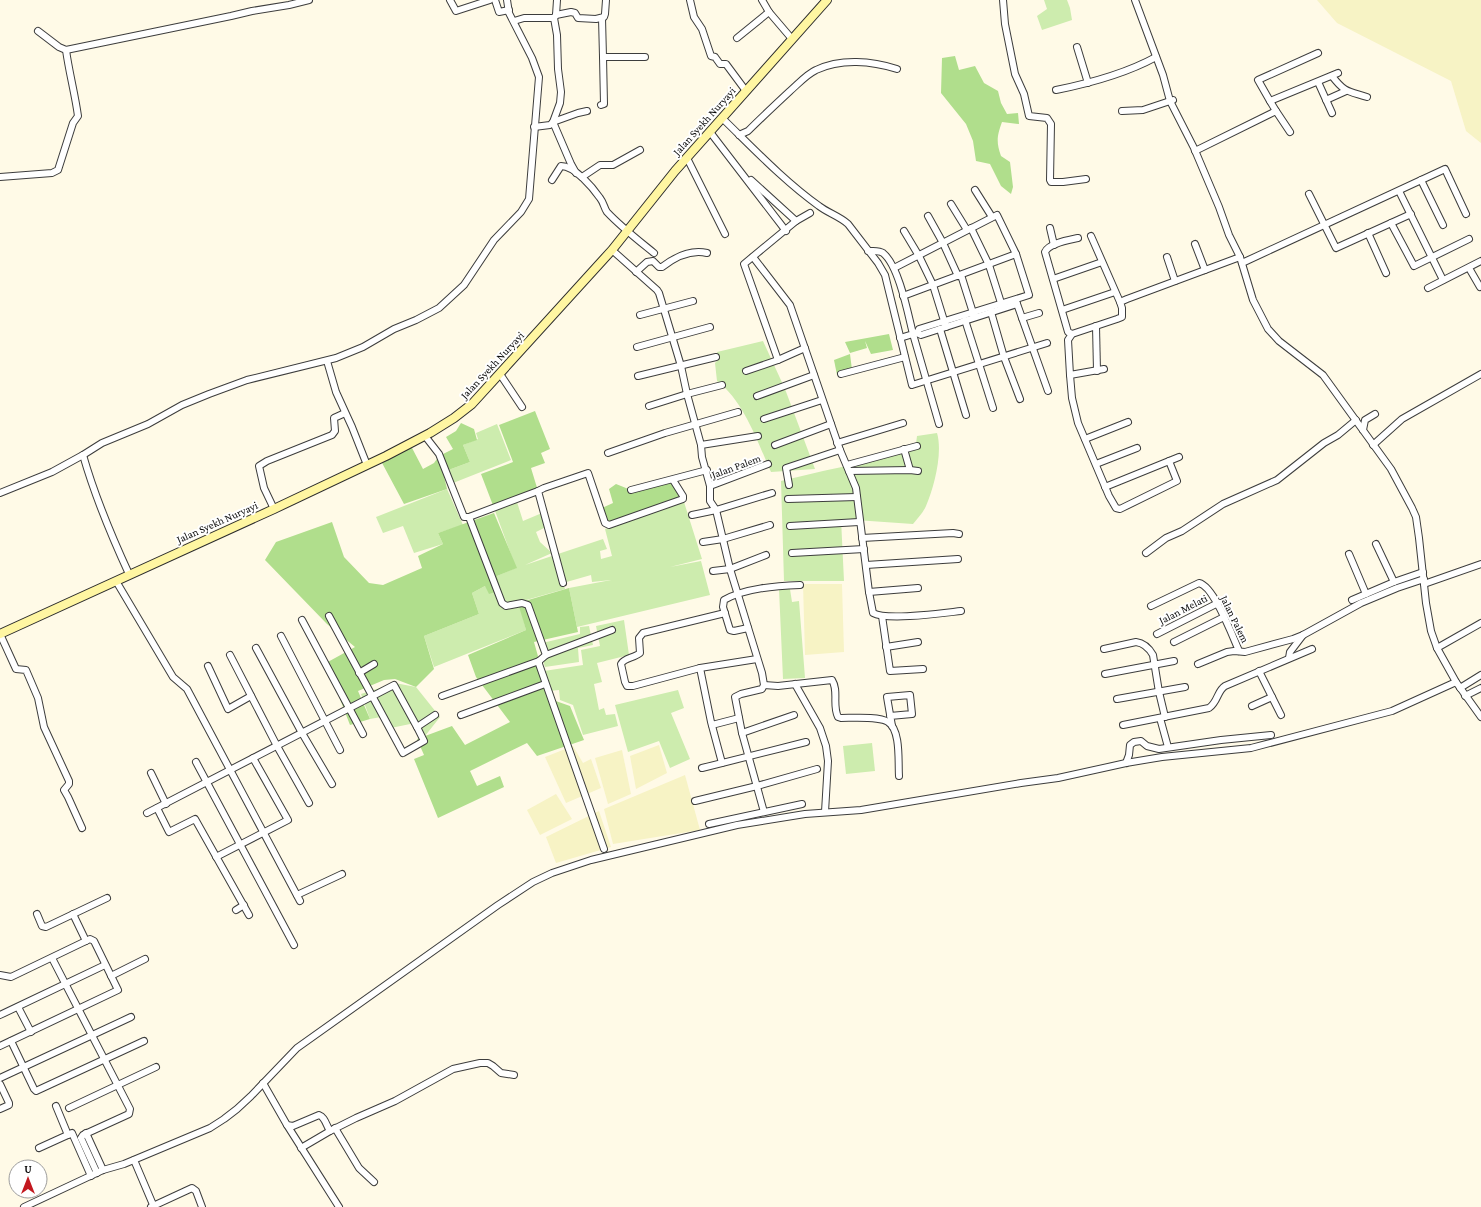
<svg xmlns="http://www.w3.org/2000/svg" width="1481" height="1207" viewBox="0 0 1481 1207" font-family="'Crimson Pro',serif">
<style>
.farmland{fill:#f7f3c5}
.green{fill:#cdecae}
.forest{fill:#b0de8c}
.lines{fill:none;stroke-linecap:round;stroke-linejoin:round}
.street-casing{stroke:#3d3d3d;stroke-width:8}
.secondary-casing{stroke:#2c2c2c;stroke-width:10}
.street{stroke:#fff;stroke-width:6}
.secondary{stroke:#fff6a2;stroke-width:8}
.labels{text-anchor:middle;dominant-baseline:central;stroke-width:4;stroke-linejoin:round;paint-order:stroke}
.street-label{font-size:11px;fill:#0a0a0a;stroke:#fff}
</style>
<rect width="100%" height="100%" fill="#fffae7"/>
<g class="farmland">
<polygon points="1317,0 1481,0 1481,143 1466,131 1451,81 1337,23"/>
<polygon points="803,584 842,584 844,652 805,655"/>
<polygon points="659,745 667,773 636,789 630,756"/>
<polygon points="573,746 583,763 591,759 601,788 566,803 545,757"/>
<polygon points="622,750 631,794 608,804 595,758"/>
<polygon points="685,775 700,830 613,844 604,809"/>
<polygon points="556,794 572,819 540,835 527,810"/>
<polygon points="599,811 611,847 556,863 546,837"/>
</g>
<g class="green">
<polygon points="1044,0 1067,0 1070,8 1072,20 1042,30 1037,16 1047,9"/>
<path d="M763,341L785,389L815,469L771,472C758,443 744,401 717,381L715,363L719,359L717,352Z"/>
<polygon points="497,424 511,460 448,485 443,472 470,462 463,445 478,439 476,433"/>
<path d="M937,433C943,453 934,488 926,506C923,513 917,519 913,524L841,519L844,581H784L781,481C795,478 809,474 823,471C854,464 889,461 916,444L917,436Z"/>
<polygon points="447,489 463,525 438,533 443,544 414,553 403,526 383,533 376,517"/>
<polygon points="517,502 523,521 542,513 546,527 536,532 540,542 552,553 525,565 603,539 607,549 600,551 601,559 612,556 605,529 684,502 702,559 670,567 701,561 710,595 577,627 569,588 611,580 592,582 591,575 563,583 565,589 519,602 526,630 434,667 424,636 479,614 472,593 485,586 501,590 497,576 516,568 494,508"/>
<polygon points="779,589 790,589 792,602 799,601 805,678 783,679"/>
<polygon points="624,620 629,655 597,663 602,682 594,684 599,710 604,708 606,715 615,714 618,726 583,735 573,705 560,700 559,690 549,691 544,671 583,665 581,650 600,646 596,626"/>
<polygon points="589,626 593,645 578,648 579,662 545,667 538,644 580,634 580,627"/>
<polygon points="395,683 416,687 440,717 425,736 415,723 386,729 381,717 370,719 361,694"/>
<polygon points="678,690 684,708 671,713 690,759 670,768 659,741 628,752 615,705"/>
<polygon points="872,743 875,771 846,774 843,746"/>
</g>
<g class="forest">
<path d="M955,56L959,70L975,66L984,83L998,91L1001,103L1007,114L1018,113L1019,124L1002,122C997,136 996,142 1001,156L1010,162L1013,187L1011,194L1001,186L990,164L976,161L973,141L966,124L941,93L942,58Z"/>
<polygon points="889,334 893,350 871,354 865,341 867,348 850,353 845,342"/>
<polygon points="850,354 852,370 837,375 834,360"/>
<polygon points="535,411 550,449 541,453 545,463 531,468 538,491 494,508 481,474 513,462 499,425"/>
<polygon points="461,423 474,429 477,440 463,445 470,462 443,472 447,489 404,504 381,461 411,446 423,469 434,463 439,456 453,449 446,437 456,431"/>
<polygon points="672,482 682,497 607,523 602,508 613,503 609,489 616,484 631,490"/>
<polygon points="494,513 517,568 497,576 501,590 489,594 485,586 472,593 479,614 424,636 434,669 416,687 395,679 384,680 358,691 370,719 350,725 326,663 355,647 327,624 265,560 276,542 332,522 344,557 369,583 383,585 422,568 418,556 443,544 438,533"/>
<polygon points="569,588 578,632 534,642 550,699 570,706 584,740 537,756 527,743 470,771 477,786 500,776 504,787 438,818 414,759 424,755 417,739 452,726 465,745 510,722 476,677 468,655 526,630 518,603"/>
</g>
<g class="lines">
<defs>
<g id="street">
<polyline points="450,0 456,11 490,0"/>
<polyline points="495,0 499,12 509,10"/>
<polyline points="557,0 556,15 554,18 557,35 558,69 561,92 560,103 553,122 571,164 576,173"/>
<polyline points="690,0 694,17 702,29 711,56 715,57 720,64 726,64 746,91"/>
<polyline points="762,0 769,12 792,39"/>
<polyline points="1003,0 1005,24 1015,74 1024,94 1029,116 1047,118 1051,124 1050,180 1051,182 1063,182 1086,179"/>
<polyline points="1135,0 1163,75 1170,101 1194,148 1219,207 1229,235 1240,257 1253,300 1268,329 1279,341 1323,375 1391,469 1412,508 1416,517 1419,538 1426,603 1431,631 1437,648 1456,682 1481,717"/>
<polyline points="556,15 571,12 575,13 578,18 596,19 604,17 605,14 606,0"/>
<polyline points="602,18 603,57 645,57"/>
<polyline points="514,21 524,18 554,18"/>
<polyline points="38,31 59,47 66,50 231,16 252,11 289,5 309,0"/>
<polyline points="737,38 769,12"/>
<polyline points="1077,47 1088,83"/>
<path d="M1332,76C1345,93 1348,91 1367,97"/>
<polyline points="1318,82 1332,113"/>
<path d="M1056,90C1091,83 1125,74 1156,57"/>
<polyline points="1326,100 1346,91"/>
<polyline points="1270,101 1258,80 1318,53"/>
<polyline points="601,105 604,104 603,57"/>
<polyline points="1122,111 1143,110 1173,100"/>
<polyline points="1276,111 1270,101 1338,73"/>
<path d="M722,118C753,148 784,181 819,206C828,213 839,216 848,224L878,263L885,275L912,385L1047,343"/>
<polyline points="534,127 550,125 553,122 578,113 587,111"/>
<polyline points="710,132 786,231"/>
<path d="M739,135L748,131C762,117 776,104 790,91C798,84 807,74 816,70C841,58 872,61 897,69"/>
<polyline points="1195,151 1276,111 1290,132"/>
<polyline points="687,158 725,234"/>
<path d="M0,177L52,173L58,170L73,123L78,116C75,94 69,72 66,50"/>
<polyline points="582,177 600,165 613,165 640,150"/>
<path d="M552,180L561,166C575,166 593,188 600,198C604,203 604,208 607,212C621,227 638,240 654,253"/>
<polyline points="751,180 796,221"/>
<polyline points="1421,180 1443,225"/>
<polyline points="975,190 992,217"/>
<polyline points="1399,191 1443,280"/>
<polyline points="1309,194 1336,248 1411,214"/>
<polyline points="951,204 967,230"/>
<polyline points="928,216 943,243 958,276"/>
<polyline points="1391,223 1414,266 1469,239"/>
<polyline points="971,228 989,265 1002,306"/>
<polyline points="1050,228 1054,245"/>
<polyline points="904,231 919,256 933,285 946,327"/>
<polyline points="1368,233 1386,273"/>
<polyline points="1091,236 1120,302"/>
<polyline points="1195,244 1205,270"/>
<polyline points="612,250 657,290 659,293 681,366 687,394 701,445 702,457 710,486 710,501 716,510 730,569 762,673 764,685 762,689 741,694 735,697 742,733 764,812"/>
<path d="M868,251C873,251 879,250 883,253C899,266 908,314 913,334L900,338"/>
<path d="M753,257L790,305L840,450L856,488L869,592L873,613C887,621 943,613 961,611"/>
<polyline points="1167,257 1175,281"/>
<polyline points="1242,263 1445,169 1466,214"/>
<polyline points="894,268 997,215 1016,254 1029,295 919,329 917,333 913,334 939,424"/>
<polyline points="1469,268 1480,287"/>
<path d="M636,272L647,262L653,261L659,267H662C675,257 690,249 707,253"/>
<polyline points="961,275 974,316"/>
<polyline points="1053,279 1102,262"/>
<polyline points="1428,288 1481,261"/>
<polyline points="903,296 1016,254"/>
<polyline points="1016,301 1048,391"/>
<polyline points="1062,310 1115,292"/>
<polyline points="991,312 1004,357 1020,399"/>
<polyline points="640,315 693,301"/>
<polyline points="1022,318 1039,313"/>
<polyline points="965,320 993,408"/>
<polyline points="1096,326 1097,371"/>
<polyline points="940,329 966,415"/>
<polyline points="917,333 921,335 1017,304"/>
<path d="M1072,334L1068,332L1045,252C1049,243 1069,240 1078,238"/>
<polyline points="637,347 710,327"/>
<polyline points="778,360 744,264 796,221 810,213"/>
<polyline points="327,361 336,392 352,427 367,465"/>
<polyline points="1104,369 1070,375 1068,340 1072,334 1117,319 1122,317 1122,308 1120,302 1127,299 1240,257"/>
<polyline points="746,371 778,360 805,348"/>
<polyline points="500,374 522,407"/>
<polyline points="841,374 905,357"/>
<polyline points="1070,375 1072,398 1078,423 1109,496 1116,508 1120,509 1177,481 1169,461"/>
<polyline points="638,376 716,357"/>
<polyline points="757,396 814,375"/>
<polyline points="649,406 687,394 722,385"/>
<polyline points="764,419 822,400"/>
<polyline points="1363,430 1365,420 1375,414"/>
<polyline points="425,436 439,454 464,517 469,517 538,491"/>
<polyline points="1085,439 1128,422"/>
<polyline points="837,443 903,423"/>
<polyline points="701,445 758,436"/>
<polyline points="775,445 831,424"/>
<polyline points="1373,445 1402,419 1481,374"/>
<polyline points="904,449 910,470"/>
<polyline points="608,453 665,433 738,412"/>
<path d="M83,455C95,497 111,535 129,574"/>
<polyline points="1096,464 1137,448"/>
<polyline points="847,465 917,446"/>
<polyline points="849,471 910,470 918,471"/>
<polyline points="789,485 786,468 840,450"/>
<polyline points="710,486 768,464"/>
<polyline points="1105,487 1179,457"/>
<polyline points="631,490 707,470"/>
<polyline points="0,493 52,472 83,455 102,443 148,424 182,405 209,394 247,380 336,358 363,347 394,329 416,320 439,308 464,285 494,240 521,212 529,199 539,77 532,58 509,13 507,0"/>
<polyline points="788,499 857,497"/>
<polyline points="274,509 264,488 259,466 267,461 332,435 335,431 334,418 345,413"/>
<polyline points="692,515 716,510 772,493"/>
<polyline points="469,517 502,603 506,606 522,603 528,605 546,655"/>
<polyline points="790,526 859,522"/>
<polyline points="862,538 953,533 959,534"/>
<polyline points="703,542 723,539 770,525"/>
<polyline points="1376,544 1394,582"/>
<polyline points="792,553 864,549"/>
<polyline points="1146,553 1166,538 1182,531 1223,504 1277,480 1324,443 1338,435 1356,420"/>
<polyline points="1349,554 1366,594"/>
<polyline points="866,565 958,559"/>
<polyline points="713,571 730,569 766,555"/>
<polyline points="116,581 173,677 187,689 300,901"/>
<polyline points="563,583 538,491 544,488 588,473 605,523 609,525 683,499 683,496 673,480"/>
<polyline points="1424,584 1481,564"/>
<polyline points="869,592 918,588"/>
<polyline points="1352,600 1394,582 1423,572"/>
<path d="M1151,606L1199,583C1214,586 1233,637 1239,651"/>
<path d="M725,613L643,633L639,638L640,653C634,658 624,658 621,664L625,682L627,686H633L700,668L757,659"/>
<polyline points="329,616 403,753 424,741 417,727"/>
<polyline points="882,616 890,671 923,669"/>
<polyline points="302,620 363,734"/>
<path d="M748,628L734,631L730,630L723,607L724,600C745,588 776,586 800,585"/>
<polyline points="0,634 16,669 26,670 38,698 44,727 69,781 69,784 64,790 68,797 82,828"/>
<polyline points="1157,634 1218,603"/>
<polyline points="281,636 340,750"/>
<polyline points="1174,642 1224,617"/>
<polyline points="886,647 918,642"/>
<polyline points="256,648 302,733 332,784"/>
<polyline points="1437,648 1481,623"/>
<path d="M1104,649L1136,642C1144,643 1149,648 1153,655L1159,692L1165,717"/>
<polyline points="230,655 277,746 309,803"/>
<polyline points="1289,658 1290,652 1303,635"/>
<polyline points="1198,664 1227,652 1234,651 1245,652 1293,639 1303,635 1361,603 1397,588 1424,579"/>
<polyline points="208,666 228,709 251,696"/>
<polyline points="700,668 711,722 722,763"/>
<polyline points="1259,671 1281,715"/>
<polyline points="359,673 374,664"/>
<polyline points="1105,674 1174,661"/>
<polyline points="795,684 820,728 826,746 828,761 825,812"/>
<path d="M764,685L778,686L832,680C839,691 832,705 838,717L841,718C853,718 879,716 888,722C901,730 898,762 899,776"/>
<polyline points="1460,688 1481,675"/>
<polyline points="442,696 539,661"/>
<polyline points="1465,696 1481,688"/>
<polyline points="1117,699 1185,687"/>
<polyline points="1252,706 1272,697"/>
<polyline points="461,715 545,684"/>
<polyline points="890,716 912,714 910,695 887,697 892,726"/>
<polyline points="1160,718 1168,747"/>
<polyline points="712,725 739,718"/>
<path d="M1123,725L1209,708C1218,702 1217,691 1225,686L1312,649"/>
<polyline points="742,733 794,715"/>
<polyline points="196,762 294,945"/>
<polyline points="1126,763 1129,755 1130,745 1134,742 1141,741 1147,746 1159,749 1221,740 1271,735"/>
<polyline points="702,768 806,742"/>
<polyline points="151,773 166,804"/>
<polyline points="695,801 757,786 817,769"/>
<polyline points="157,808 169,832 195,819 249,915"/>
<polyline points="147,813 394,685 417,727 435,715"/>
<polyline points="709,824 802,804"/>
<polyline points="604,849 539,664 539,661 546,655 612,630"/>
<polyline points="216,857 288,820 253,758"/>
<polyline points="297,895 342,874"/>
<polyline points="236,910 244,905"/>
<polyline points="37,914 42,926 46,927 107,898"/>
<polyline points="73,914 86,941"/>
<polyline points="52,958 130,1109 129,1114 83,1135 81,1138 97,1173"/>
<polyline points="0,975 11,977 90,939 94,941 118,990 0,1046"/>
<polyline points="111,976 145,959"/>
<polyline points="18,1007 31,1032"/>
<polyline points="0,1015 105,965"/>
<polyline points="11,1041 34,1089 36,1091 144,1041"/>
<polyline points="0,1078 131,1017"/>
<path d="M263,1083L287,1125L293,1126L319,1115C325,1117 326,1125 330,1131L356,1118L395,1101L453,1069L480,1063H488L493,1066L501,1073L514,1075"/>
<polyline points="0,1084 9,1103 9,1105 0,1109"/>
<polyline points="56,1106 68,1135"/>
<polyline points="69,1108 156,1067"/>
<polyline points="287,1125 339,1207"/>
<polyline points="335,1128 359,1168 374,1182"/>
<polyline points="86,1133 103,1170"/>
<polyline points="39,1148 72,1133 91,1176"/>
<polyline points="301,1148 330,1131"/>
<polyline points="134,1160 154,1207"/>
<polyline points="24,1207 103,1170 124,1164 210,1128 224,1119 237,1109 251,1096 297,1048 498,905 533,882 552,873 591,860 737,825 805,814 861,810 1021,783 1058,778 1126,763 1162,757 1251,748 1392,711 1456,682"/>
<polyline points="151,1207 192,1188 196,1191 202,1207"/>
</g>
<polyline id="secondary" points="0,634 274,509 386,456 430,433 454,418 472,404 612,250 675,171 827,0"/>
</defs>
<use href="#street" class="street-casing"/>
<use href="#secondary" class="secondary-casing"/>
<use href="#street" class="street"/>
<use href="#secondary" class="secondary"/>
</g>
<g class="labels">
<g class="street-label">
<text transform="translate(704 121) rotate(-48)">Jalan Syekh Nuryayi</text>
<text transform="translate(492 365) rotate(-47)">Jalan Syekh Nuryayi</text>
<text transform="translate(736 466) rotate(-20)">Jalan Palem</text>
<text transform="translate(217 522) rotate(-24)">Jalan Syekh Nuryayi</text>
<text transform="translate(1183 609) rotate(-27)">Jalan Melati</text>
<text transform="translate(1235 619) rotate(64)">Jalan Palem</text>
</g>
</g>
<g transform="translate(28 1179)"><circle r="19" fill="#ffffff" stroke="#9d9d9d"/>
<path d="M0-3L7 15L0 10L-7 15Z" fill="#c3181f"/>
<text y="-6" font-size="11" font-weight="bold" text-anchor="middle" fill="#0a0a0a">U</text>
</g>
</svg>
